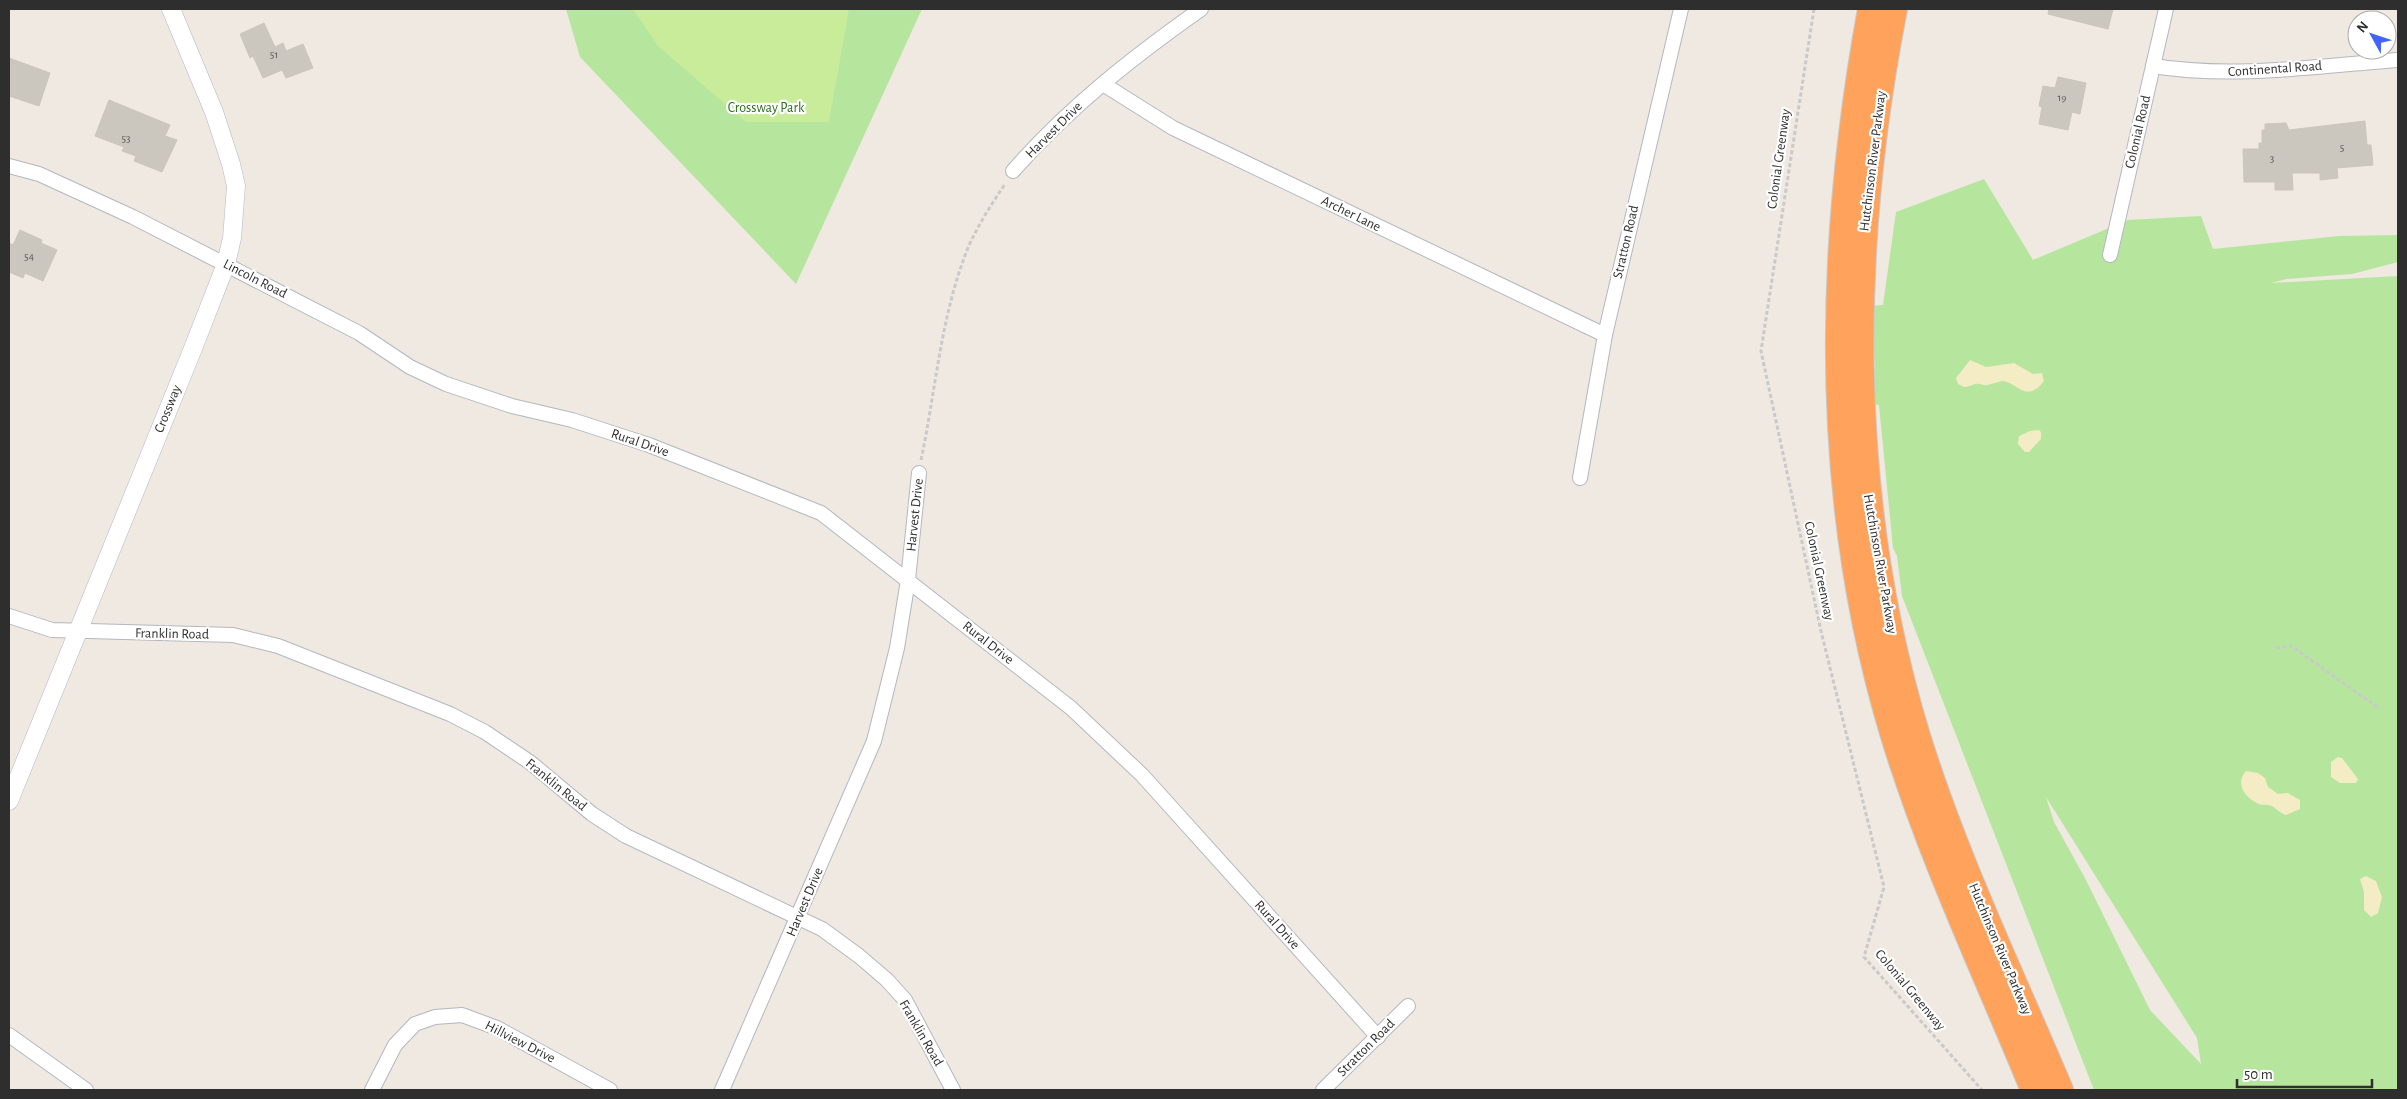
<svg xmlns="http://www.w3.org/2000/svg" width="2407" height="1099" viewBox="0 0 2407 1099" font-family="'Alegreya Sans',sans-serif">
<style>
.green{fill:#b6e59e;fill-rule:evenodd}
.sand{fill:#f3ecc5}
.pitch{fill:#c9ec9a}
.building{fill:#cbc7bf;stroke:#cbc5ba}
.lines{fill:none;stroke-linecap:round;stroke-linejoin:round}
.minor-casing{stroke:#b4b7c1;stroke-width:16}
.tertiary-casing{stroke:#b4b7c1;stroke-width:19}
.motorway-casing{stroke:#c9c9c9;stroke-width:28}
.path{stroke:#c9c9c9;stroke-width:3;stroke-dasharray:4 2.5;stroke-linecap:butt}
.minor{stroke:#fff;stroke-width:14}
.tertiary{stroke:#fff;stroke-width:18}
.motorway{stroke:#ffa35c;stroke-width:26}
.labels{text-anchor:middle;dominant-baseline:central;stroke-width:4.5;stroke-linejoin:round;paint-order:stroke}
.number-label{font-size:11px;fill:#555452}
.street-label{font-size:14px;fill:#2e2e2e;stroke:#fff}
.park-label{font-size:14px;fill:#2c6e1b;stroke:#fff}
</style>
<rect width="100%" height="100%" fill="#efe9e1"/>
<g class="green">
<polygon points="566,9 922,9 796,284 580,57"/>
<path d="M1984,179L2033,260L2128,220L2201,216L2213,249L2339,236L2398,235V262L2352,274L2287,279L2271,283L2398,276V1090H2094L1902,596L1897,556L1893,548L1879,405L1870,404L1875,365L1869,306L1883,305L1896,212ZM2046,797L2197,1038L2201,1064L2150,1010L2086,880L2054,822Z"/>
</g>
<g class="sand">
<path d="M1970,360L1986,367L2014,363L2033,374L2042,373L2044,381C2026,405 2016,381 2002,381C1998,382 1993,384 1987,385C1984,386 1980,383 1975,384C1971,385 1969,387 1964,387L1958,384L1956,378Z"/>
<polygon points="2039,430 2041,432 2041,439 2029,452 2025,452 2018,444 2019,436 2030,431"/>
<polygon points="2338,757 2342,758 2358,779 2356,783 2340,783 2331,777 2331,762"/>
<path d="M2246,771L2258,773L2265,778L2268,787L2278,794L2288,793L2300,800V809L2286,815C2280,813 2277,809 2272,806C2267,804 2261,806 2257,803C2244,797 2235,783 2246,771Z"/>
<polygon points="2366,876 2376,881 2382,897 2378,913 2371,917 2364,910 2364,892 2360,879"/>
</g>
<polygon class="pitch" points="633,9 849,9 829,122 746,122 658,46"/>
<g class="building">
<polygon points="2049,9 2113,9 2108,29 2048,14"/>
<polygon points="264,23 275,47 283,43 286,51 303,44 313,68 286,78 282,70 263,78 253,56 250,58 240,34"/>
<polygon points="9,58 50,73 39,106 9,96"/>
<polygon points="2058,77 2086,83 2080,114 2072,112 2068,130 2039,124 2042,107 2039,106 2043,86 2055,88"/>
<polygon points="109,100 170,125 165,136 177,140 162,172 134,161 136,156 122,151 124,147 95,136"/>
<polygon points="2365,121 2367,145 2371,145 2373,165 2337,168 2338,178 2320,180 2320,173 2292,173 2293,190 2275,190 2275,182 2244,182 2243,149 2259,149 2259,143 2262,143 2262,130 2265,130 2265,124 2286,123 2289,130"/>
<polygon points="20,230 42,240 41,243 57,250 43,281 25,273 23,278 9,272 9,243 13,245"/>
</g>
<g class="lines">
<defs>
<g id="minor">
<path d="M2153,66C2234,79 2317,66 2398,60"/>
<polyline points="1103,84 1173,128 1605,335"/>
<polyline points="9,166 39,174 133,217 359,333 410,367 446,384 512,406 572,420 649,445 821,513 1071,708 1142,775 1378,1037"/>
<path d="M1013,171C1068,108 1133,57 1201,9"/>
<polyline points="2110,255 2166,9"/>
<polyline points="1580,478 1605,335 1681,9"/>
<polyline points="9,616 52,630 233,635 278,646 450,714 485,732 531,763 592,814 626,836 822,929 859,956 887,980 905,1000 953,1090"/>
<polyline points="9,1035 86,1090"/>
<polyline points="372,1090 395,1045 415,1024 435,1017 462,1015 497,1028 610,1090"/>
<polyline points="722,1090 874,741 897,648 908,580 919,473"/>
<polyline points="1323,1090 1408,1006"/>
</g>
<polyline id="tertiary" points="9,801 192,351 226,264 232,238 236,186 231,164 214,112 171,9"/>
<g id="motorway">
<path d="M1871,9C1827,250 1822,499 1894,736C1931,857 1986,973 2034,1090"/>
<path d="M1894,9C1847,249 1845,501 1917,736C1955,858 2011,974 2060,1090"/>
</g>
</defs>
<use href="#minor" class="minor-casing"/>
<use href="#tertiary" class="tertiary-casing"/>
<use href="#motorway" class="motorway-casing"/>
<g class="path">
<polyline points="1814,9 1761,351 1821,631 1884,887 1864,957 1982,1090"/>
<path d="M921,460C935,394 940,325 963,261C972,234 989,208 1005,184"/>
<polyline points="2276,648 2291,646 2380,709"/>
</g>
<use href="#minor" class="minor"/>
<use href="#tertiary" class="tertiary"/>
<use href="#motorway" class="motorway"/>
</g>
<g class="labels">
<g class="number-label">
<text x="274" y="54">51</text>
<text x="2062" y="97">19</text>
<text x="126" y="138">53</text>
<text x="2342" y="147">5</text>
<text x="2272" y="158">3</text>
<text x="29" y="256">54</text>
</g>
<g class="street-label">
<text transform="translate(2275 69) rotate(-4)">Continental Road</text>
<text transform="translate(1054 130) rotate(-45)">Harvest Drive</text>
<text transform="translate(2138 132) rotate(-77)">Colonial Road</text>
<text transform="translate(1779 159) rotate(-82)">Colonial Greenway</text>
<text transform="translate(1873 161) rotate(-83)">Hutchinson River Parkway</text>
<text transform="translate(1351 214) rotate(26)">Archer Lane</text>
<text transform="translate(1626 242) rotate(-77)">Stratton Road</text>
<text transform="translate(255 279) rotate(27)">Lincoln Road</text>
<text transform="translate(168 409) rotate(-68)">Crossway</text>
<text transform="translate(640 443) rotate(19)">Rural Drive</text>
<text transform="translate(915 515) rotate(-84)">Harvest Drive</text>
<text transform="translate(1880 564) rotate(80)">Hutchinson River Parkway</text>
<text transform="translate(1819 571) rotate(78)">Colonial Greenway</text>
<text transform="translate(172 634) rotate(1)">Franklin Road</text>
<text transform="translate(988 643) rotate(38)">Rural Drive</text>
<text transform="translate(556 785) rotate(39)">Franklin Road</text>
<text transform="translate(805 902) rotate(-67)">Harvest Drive</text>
<text transform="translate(1277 925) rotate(48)">Rural Drive</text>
<text transform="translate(2000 949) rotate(67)">Hutchinson River Parkway</text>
<text transform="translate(1910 990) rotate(50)">Colonial Greenway</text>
<text transform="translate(921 1033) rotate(60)">Franklin Road</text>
<text transform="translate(520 1042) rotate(27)">Hillview Drive</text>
<text transform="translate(1366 1048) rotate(-45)">Stratton Road</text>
</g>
<g class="park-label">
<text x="766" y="108">Crossway Park</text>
</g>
</g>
<rect width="2407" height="1099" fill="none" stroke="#2e2e2e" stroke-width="20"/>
<g transform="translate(2372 35) rotate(310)"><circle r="24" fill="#ffffff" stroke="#ababab"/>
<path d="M0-4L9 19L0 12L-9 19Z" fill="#4264fb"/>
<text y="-8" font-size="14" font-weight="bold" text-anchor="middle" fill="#2e2e2e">N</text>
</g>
<path d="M2237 1079v8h135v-8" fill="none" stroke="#2e2e2e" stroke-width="2.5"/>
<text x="2244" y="1079" font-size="15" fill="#2e2e2e" stroke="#ffffff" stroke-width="4" paint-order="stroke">50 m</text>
</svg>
